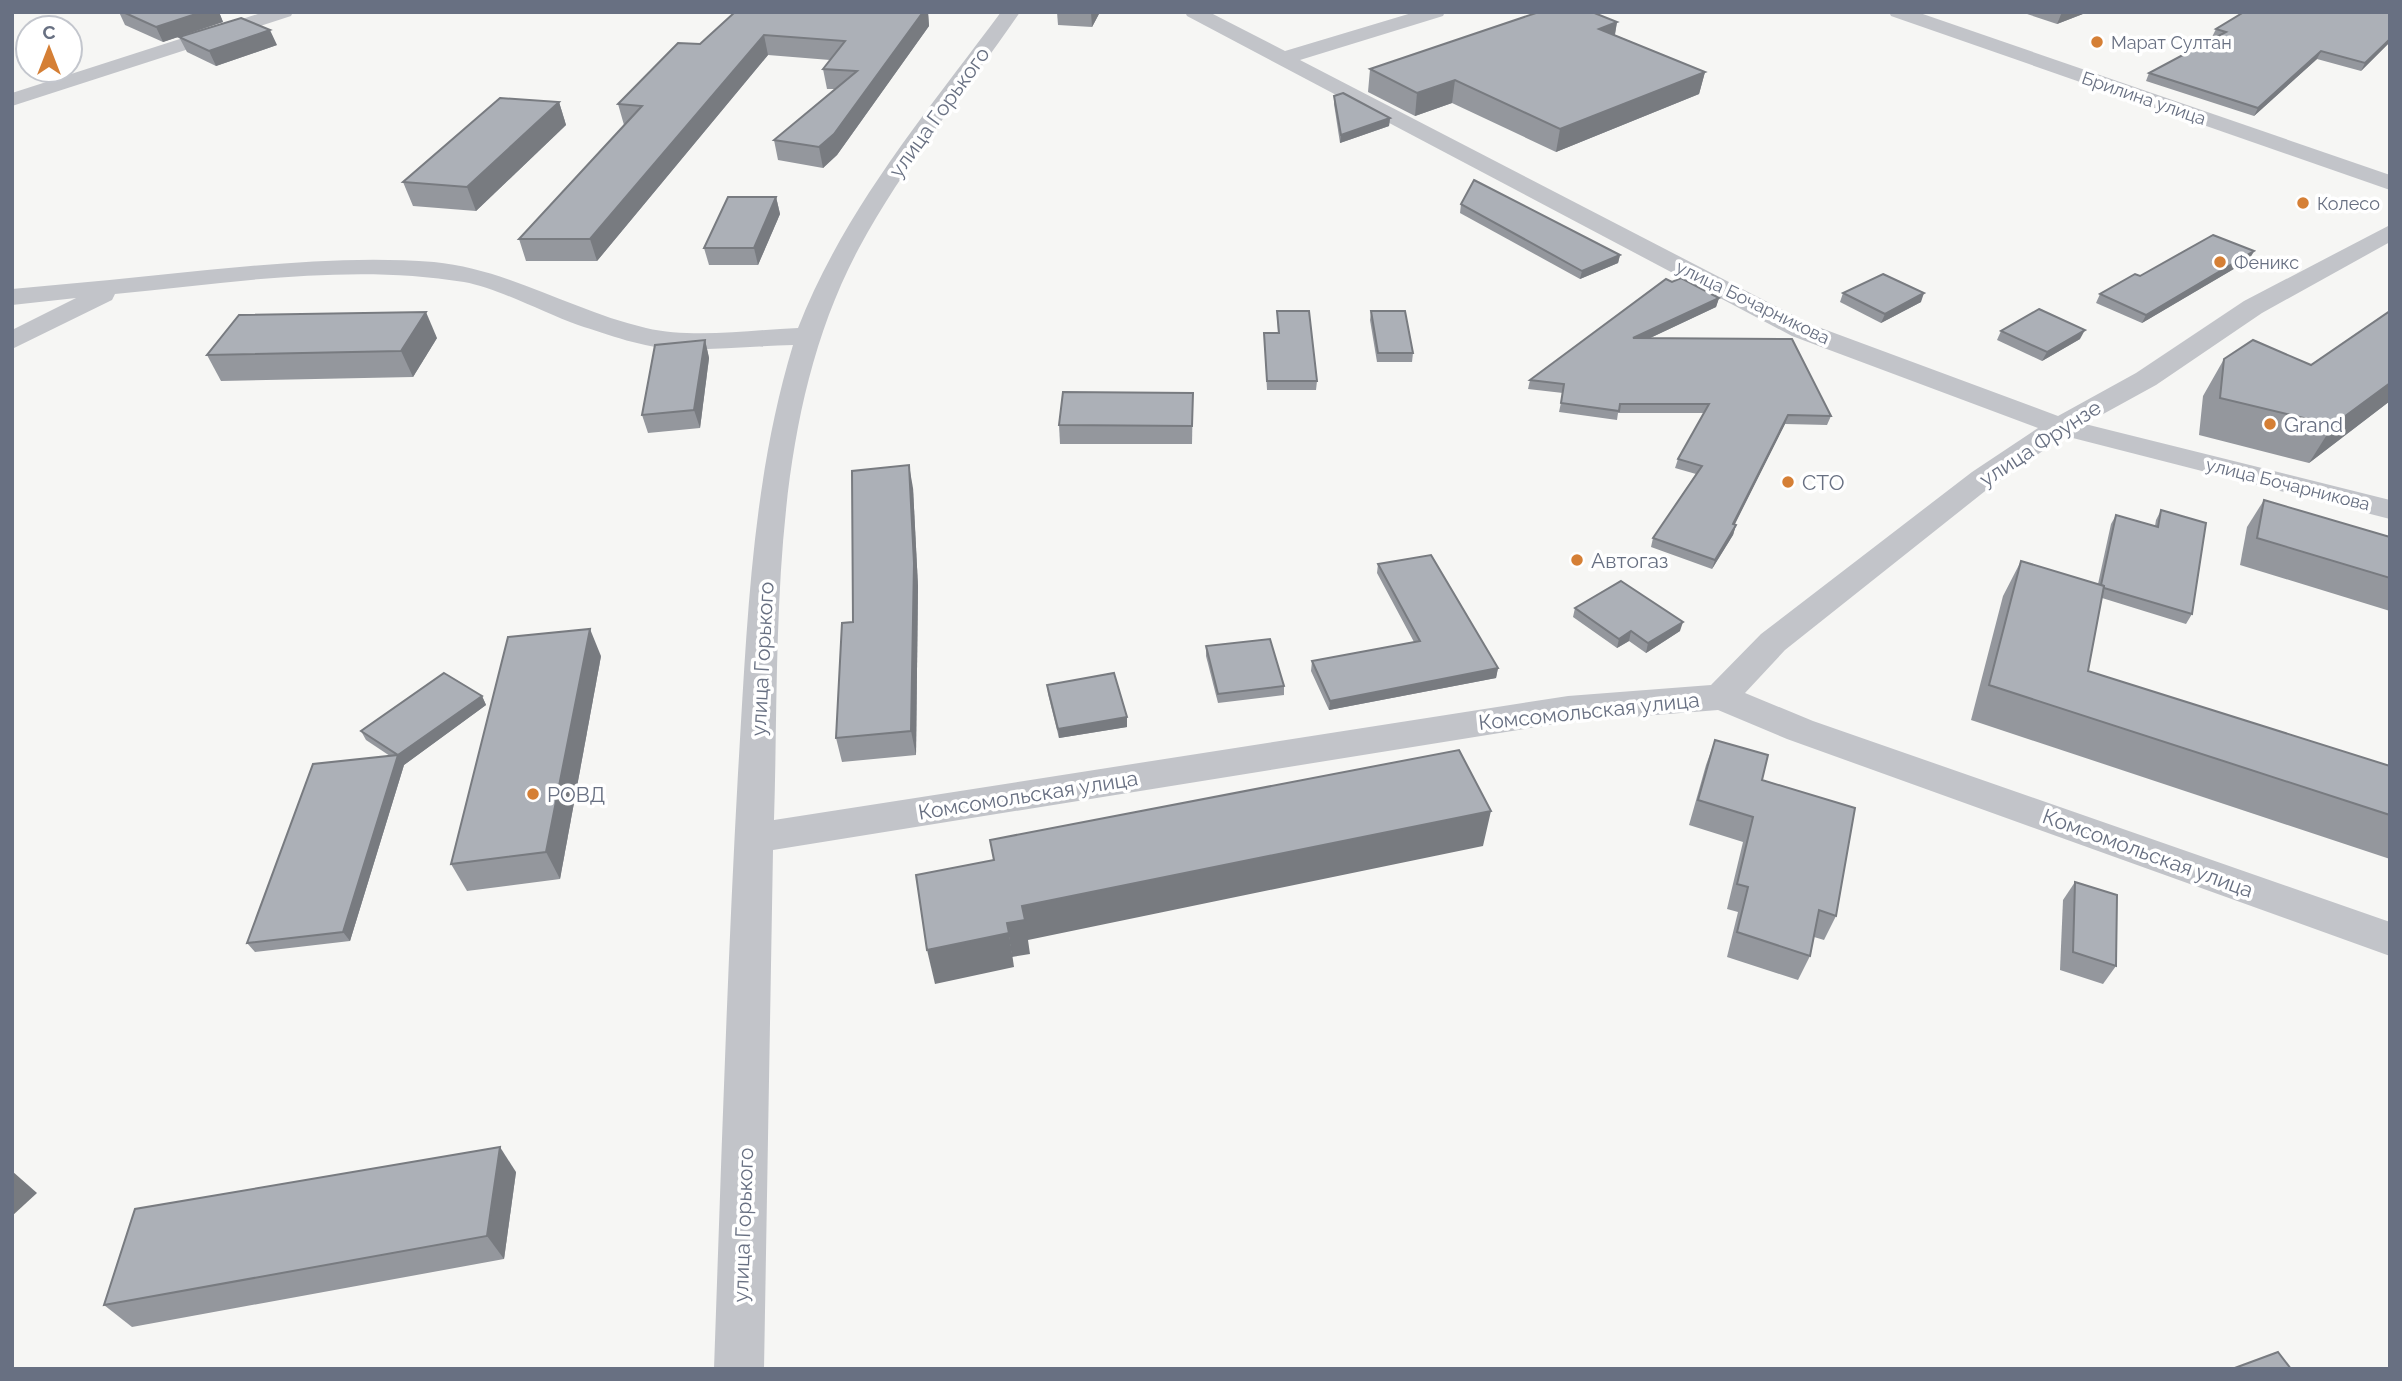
<svg xmlns="http://www.w3.org/2000/svg" width="2402" height="1381" viewBox="0 0 2402 1381" font-family="Raleway,sans-serif">
<style>
.lines{fill:none;stroke-linecap:round;stroke-linejoin:round}
.street{fill:#c2c4c9;fill-rule:evenodd}
.wall{fill:#94979d}
.shaded-wall{fill:#787b80}
.building{fill:#acb0b7;stroke:#787b80;stroke-width:2}
.poi-dot{fill:#d57f35;stroke:#fff;stroke-width:2.5}
.labels{text-anchor:middle;dominant-baseline:central;stroke-width:7;stroke-linejoin:round;paint-order:stroke}
.far-poi-label{font-size:18px;fill:#687082;stroke:#fff;text-anchor:start}
.far-street-label{font-size:18px;fill:#687082;stroke:#fff}
.street-label{font-size:21px;fill:#687082;stroke:#fff}
.poi-label{font-size:21px;fill:#687082;stroke:#fff;text-anchor:start}
</style>
<rect width="100%" height="100%" fill="#f6f6f4"/>
<g class="lines">
<g class="street">
<polygon points="264,12 293,12 291,16 12,106 12,93"/>
<path d="M1001,12H1020C966,91 904,164 859,248C767,420 780,631 774,820L1568,696L1711,685L1761,634L1972,472L2038,428L1792,336L1187,16L1185,12H1209L1285,51L1415,12H1445L1443,16L1300,60L1810,324L2058,416L2136,373L2244,301L2390,225V242L2262,313L2156,385L2085,424L2390,500V519L2065,436L1994,484L1785,650L1745,693L1813,721L2390,922V956L1787,739L1718,710L1568,722L773,850L764,1369H714C721,1170 727,971 738,773C747,628 751,484 793,345C754,346 715,350 676,349C644,348 609,335 578,325C544,313 498,288 464,282C350,263 230,283 115,294L112,300L12,349V330L76,298L12,305V289C77,283 142,277 207,270C282,263 358,256 434,262C508,269 573,311 646,328C694,339 749,330 798,328C844,210 926,113 1001,12Z"/>
<polygon points="1889,12 1917,12 2390,175 2390,190 1891,16"/>
</g>
</g>
<g class="wall">
<polygon points="119,12 219,12 223,22 163,42 125,25"/>
<polygon points="735,12 947,12 946,14 928,12 929,26 837,155 823,168 778,160 774,140 835,89 827,89 823,69 830,60 768,55 597,261 526,261 519,239 624,125 618,104 700,44"/>
<polygon points="1057,12 1100,12 1092,27 1058,25"/>
<polygon points="2021,12 2088,12 2057,24"/>
<polygon points="1617,22 1615,35 1705,72 1699,94 1556,152 1452,103 1415,116 1368,92 1370,69"/>
<polygon points="2216,29 2390,42 2361,71 2317,59 2254,116 2146,81 2149,73 2215,37 2212,37"/>
<polygon points="179,37 277,45 216,66 187,52"/>
<polygon points="1334,96 1390,118 1389,126 1340,143 1334,104"/>
<polygon points="559,102 566,125 476,211 413,206 403,182"/>
<polygon points="776,197 780,214 758,265 709,265 704,248"/>
<polygon points="1461,204 1620,255 1618,263 1580,279 1460,213"/>
<polygon points="2254,251 2249,260 2142,323 2096,303 2100,294 2140,276"/>
<polygon points="1672,282 1719,298 1716,307 1650,338 1831,416 1827,425 1785,424 1734,525 1736,525 1733,535 1712,569 1651,547 1653,538 1696,474 1675,468 1678,459 1704,413 1618,413 1617,420 1559,412 1563,393 1528,389 1530,380"/>
<polygon points="1843,293 1921,302 1881,323 1840,302"/>
<polygon points="1277,311 1317,381 1316,390 1267,390 1264,333 1278,333"/>
<polygon points="1371,311 1413,353 1412,362 1377,362 1370,320"/>
<polygon points="2390,311 2390,401 2309,463 2199,435 2203,396 2224,359 2311,365"/>
<polygon points="2001,331 2080,339 2042,361 1997,340"/>
<polygon points="437,338 413,377 221,381 207,355"/>
<polygon points="705,340 709,358 700,428 648,433 642,415"/>
<polygon points="1193,393 1192,444 1060,444 1059,425"/>
<polygon points="913,488 918,586 916,755 842,762 836,738 853,622"/>
<polygon points="2264,500 2390,537 2390,611 2240,565 2247,527"/>
<polygon points="2161,510 2192,614 2186,624 2102,598 2088,671 2390,766 2390,859 1971,720 2003,596 2021,561 2098,584 2111,524 2116,515 2155,526 2156,520"/>
<polygon points="1378,564 1498,668 1496,678 1329,710 1311,671 1312,661 1414,642 1377,573"/>
<polygon points="1575,608 1680,631 1646,653 1629,641 1617,648 1573,617"/>
<polygon points="1206,646 1284,686 1284,695 1218,703 1206,656"/>
<polygon points="601,656 560,879 467,891 451,864"/>
<polygon points="1047,685 1127,727 1059,738 1048,694"/>
<polygon points="482,696 486,705 404,765 350,941 255,952 247,943 390,756 366,740 361,731"/>
<polygon points="1715,740 1762,780 1836,916 1824,940 1814,937 1810,956 1798,980 1727,957 1738,912 1727,909 1743,842 1689,825 1706,765"/>
<polygon points="2075,882 2116,966 2103,984 2060,970 2063,900"/>
<polygon points="516,1172 504,1259 132,1327 104,1305"/>
</g>
<g class="shaded-wall">
<polygon points="202,12 219,12 223,22 163,42 156,27"/>
<polygon points="923,12 928,12 929,26 837,155 823,168 819,147"/>
<polygon points="1091,12 1100,12 1092,27"/>
<polygon points="2062,12 2088,12 2057,24"/>
<polygon points="1617,22 1613,44 1599,29"/>
<polygon points="270,30 277,45 216,66 209,51"/>
<polygon points="764,35 768,55 597,261 590,239"/>
<polygon points="2390,39 2390,42 2361,71 2365,63"/>
<polygon points="2321,51 2317,59 2254,116 2258,108"/>
<polygon points="1705,72 1699,94 1556,152 1560,129"/>
<polygon points="1455,80 1452,103 1415,116 1417,93"/>
<polygon points="559,102 566,125 476,211 467,187"/>
<polygon points="1390,118 1389,126 1340,143 1341,135"/>
<polygon points="776,197 780,214 758,265 754,248"/>
<polygon points="2254,251 2249,260 2142,323 2146,315"/>
<polygon points="1620,255 1618,263 1580,279 1582,271"/>
<polygon points="1924,293 1921,302 1881,323 1885,314"/>
<polygon points="1719,298 1716,307 1631,347 1633,338"/>
<polygon points="426,312 437,338 413,377 401,351"/>
<polygon points="2085,330 2080,339 2042,361 2047,352"/>
<polygon points="705,340 709,358 700,428 694,410"/>
<polygon points="2390,383 2390,401 2309,463 2333,425"/>
<polygon points="1788,415 1785,424 1730,534 1733,524"/>
<polygon points="909,465 913,488 918,586 916,755 911,731"/>
<polygon points="1736,525 1733,535 1712,569 1715,560"/>
<polygon points="1683,622 1680,631 1646,653 1648,643"/>
<polygon points="590,629 601,656 560,879 546,852"/>
<polygon points="1631,631 1629,641 1617,648 1619,639"/>
<polygon points="1498,668 1496,678 1329,710 1330,701"/>
<polygon points="482,696 486,705 404,765 350,941 343,932 398,755"/>
<polygon points="1127,717 1127,727 1059,738 1058,729"/>
<polygon points="1491,811 1483,846 1028,940 1030,954 1012,957 1007,923 1022,906"/>
<polygon points="1009,933 1014,967 935,984 927,950"/>
<polygon points="500,1147 516,1172 504,1259 487,1236"/>
<polygon points="12,1171 37,1193 12,1216"/>
</g>
<g class="building">
<polygon points="123,12 202,12 156,27"/>
<polygon points="735,12 923,12 834,134 819,147 774,140 857,71 823,69 845,41 764,35 590,239 519,239 642,106 618,104 678,43 700,44"/>
<polygon points="1539,12 1592,12 1617,22 1599,29 1705,72 1560,129 1455,80 1417,93 1370,69"/>
<polygon points="2244,12 2386,12 2390,13 2390,39 2365,63 2321,51 2258,108 2149,73 2226,32 2216,29"/>
<polygon points="241,18 270,30 209,51 179,37"/>
<polygon points="1343,93 1390,118 1341,135 1334,96"/>
<polygon points="500,98 559,102 467,187 403,182"/>
<polygon points="1474,180 1620,255 1582,271 1461,204"/>
<polygon points="728,197 776,197 754,248 704,248"/>
<polygon points="2213,235 2254,251 2146,315 2100,294 2135,274 2140,276"/>
<polygon points="1883,274 1924,293 1885,314 1843,293"/>
<polygon points="1681,278 1719,298 1633,338 1792,339 1831,416 1788,415 1733,524 1736,525 1715,560 1653,538 1702,466 1678,459 1709,404 1620,404 1619,411 1561,403 1564,384 1530,380 1666,279 1672,282"/>
<polygon points="2039,309 2085,330 2047,352 2001,331"/>
<polygon points="1277,311 1309,311 1317,381 1267,381 1264,333 1279,333"/>
<polygon points="1371,311 1405,311 1413,353 1378,353"/>
<polygon points="2390,311 2390,383 2333,425 2220,398 2224,359 2253,340 2311,365"/>
<polygon points="426,312 401,351 207,355 239,315"/>
<polygon points="705,340 694,410 642,415 655,345"/>
<polygon points="1063,392 1193,393 1192,426 1059,425"/>
<polygon points="909,465 914,563 911,731 836,738 842,623 853,622 852,471"/>
<polygon points="2264,500 2390,537 2390,578 2257,538"/>
<polygon points="2161,510 2206,523 2192,614 2104,588 2104,586 2101,585 2116,515 2158,527"/>
<polygon points="1431,555 1498,668 1330,701 1312,661 1420,641 1378,564"/>
<polygon points="2021,561 2104,586 2088,671 2390,766 2390,815 1989,685"/>
<polygon points="1621,581 1683,622 1648,643 1631,631 1619,639 1575,608"/>
<polygon points="590,629 546,852 451,864 508,637"/>
<polygon points="1270,639 1284,686 1218,694 1206,646"/>
<polygon points="444,673 482,696 398,755 361,731"/>
<polygon points="1114,673 1127,717 1058,729 1047,685"/>
<polygon points="1715,740 1768,755 1762,780 1855,808 1836,916 1819,910 1810,956 1737,932 1748,887 1737,884 1753,817 1698,800"/>
<polygon points="1459,750 1491,811 1022,906 1025,920 1007,923 1009,933 927,950 916,875 994,860 990,840"/>
<polygon points="398,755 343,932 247,943 313,764"/>
<polygon points="2075,882 2117,895 2116,966 2073,952"/>
<polygon points="500,1147 487,1236 104,1305 135,1209"/>
<polygon points="2278,1352 2291,1369 2232,1369"/>
</g>
<g class="poi-dot">
<circle cx="2097" cy="42" r="7"/>
<circle cx="2303" cy="203" r="7"/>
<circle cx="2220" cy="262" r="7"/>
<circle cx="2270" cy="424" r="7"/>
<circle cx="1788" cy="482" r="7"/>
<circle cx="1577" cy="560" r="7"/>
<circle cx="533" cy="794" r="7"/>
</g>
<g class="labels">
<g class="far-poi-label">
<text x="2111" y="42">Марат Султан</text>
<text x="2317" y="203">Колесо</text>
<text x="2234" y="262">Феникс</text>
</g>
<g class="far-street-label">
<text transform="translate(2144 98) rotate(19)">Брилина улица</text>
<text transform="translate(1753 302) rotate(26)">улица Бочарникова</text>
<text transform="translate(2288 484) rotate(14)">улица Бочарникова</text>
</g>
<g class="street-label">
<text transform="translate(939 112) rotate(-54)">улица Горького</text>
<text transform="translate(2040 443) rotate(-33)">улица Фрунзе</text>
<text transform="translate(762 659) rotate(-87)">улица Горького</text>
<text transform="translate(1589 711) rotate(-6)">Комсомольская улица</text>
<text transform="translate(1028 795) rotate(-9)">Комсомольская улица</text>
<text transform="translate(2148 853) rotate(20)">Комсомольская улица</text>
<text transform="translate(743 1225) rotate(-88)">улица Горького</text>
</g>
<g class="poi-label">
<text x="2284" y="424">Grand</text>
<text x="1802" y="482">СТО</text>
<text x="1591" y="560">Автогаз</text>
<text x="547" y="794">РОВД</text>
</g>
</g>
<rect width="2402" height="1381" fill="none" stroke="#687082" stroke-width="28"/>
<g transform="translate(49 49)"><circle r="33" fill="#ffffff" stroke="#c3c6cd" stroke-width="2"/>
<path d="M0-5L12 26L0 18L-12 26Z" fill="#d57f35"/>
<text y="-10" font-size="19" font-weight="bold" text-anchor="middle" fill="#687082">С</text>
</g>
</svg>
